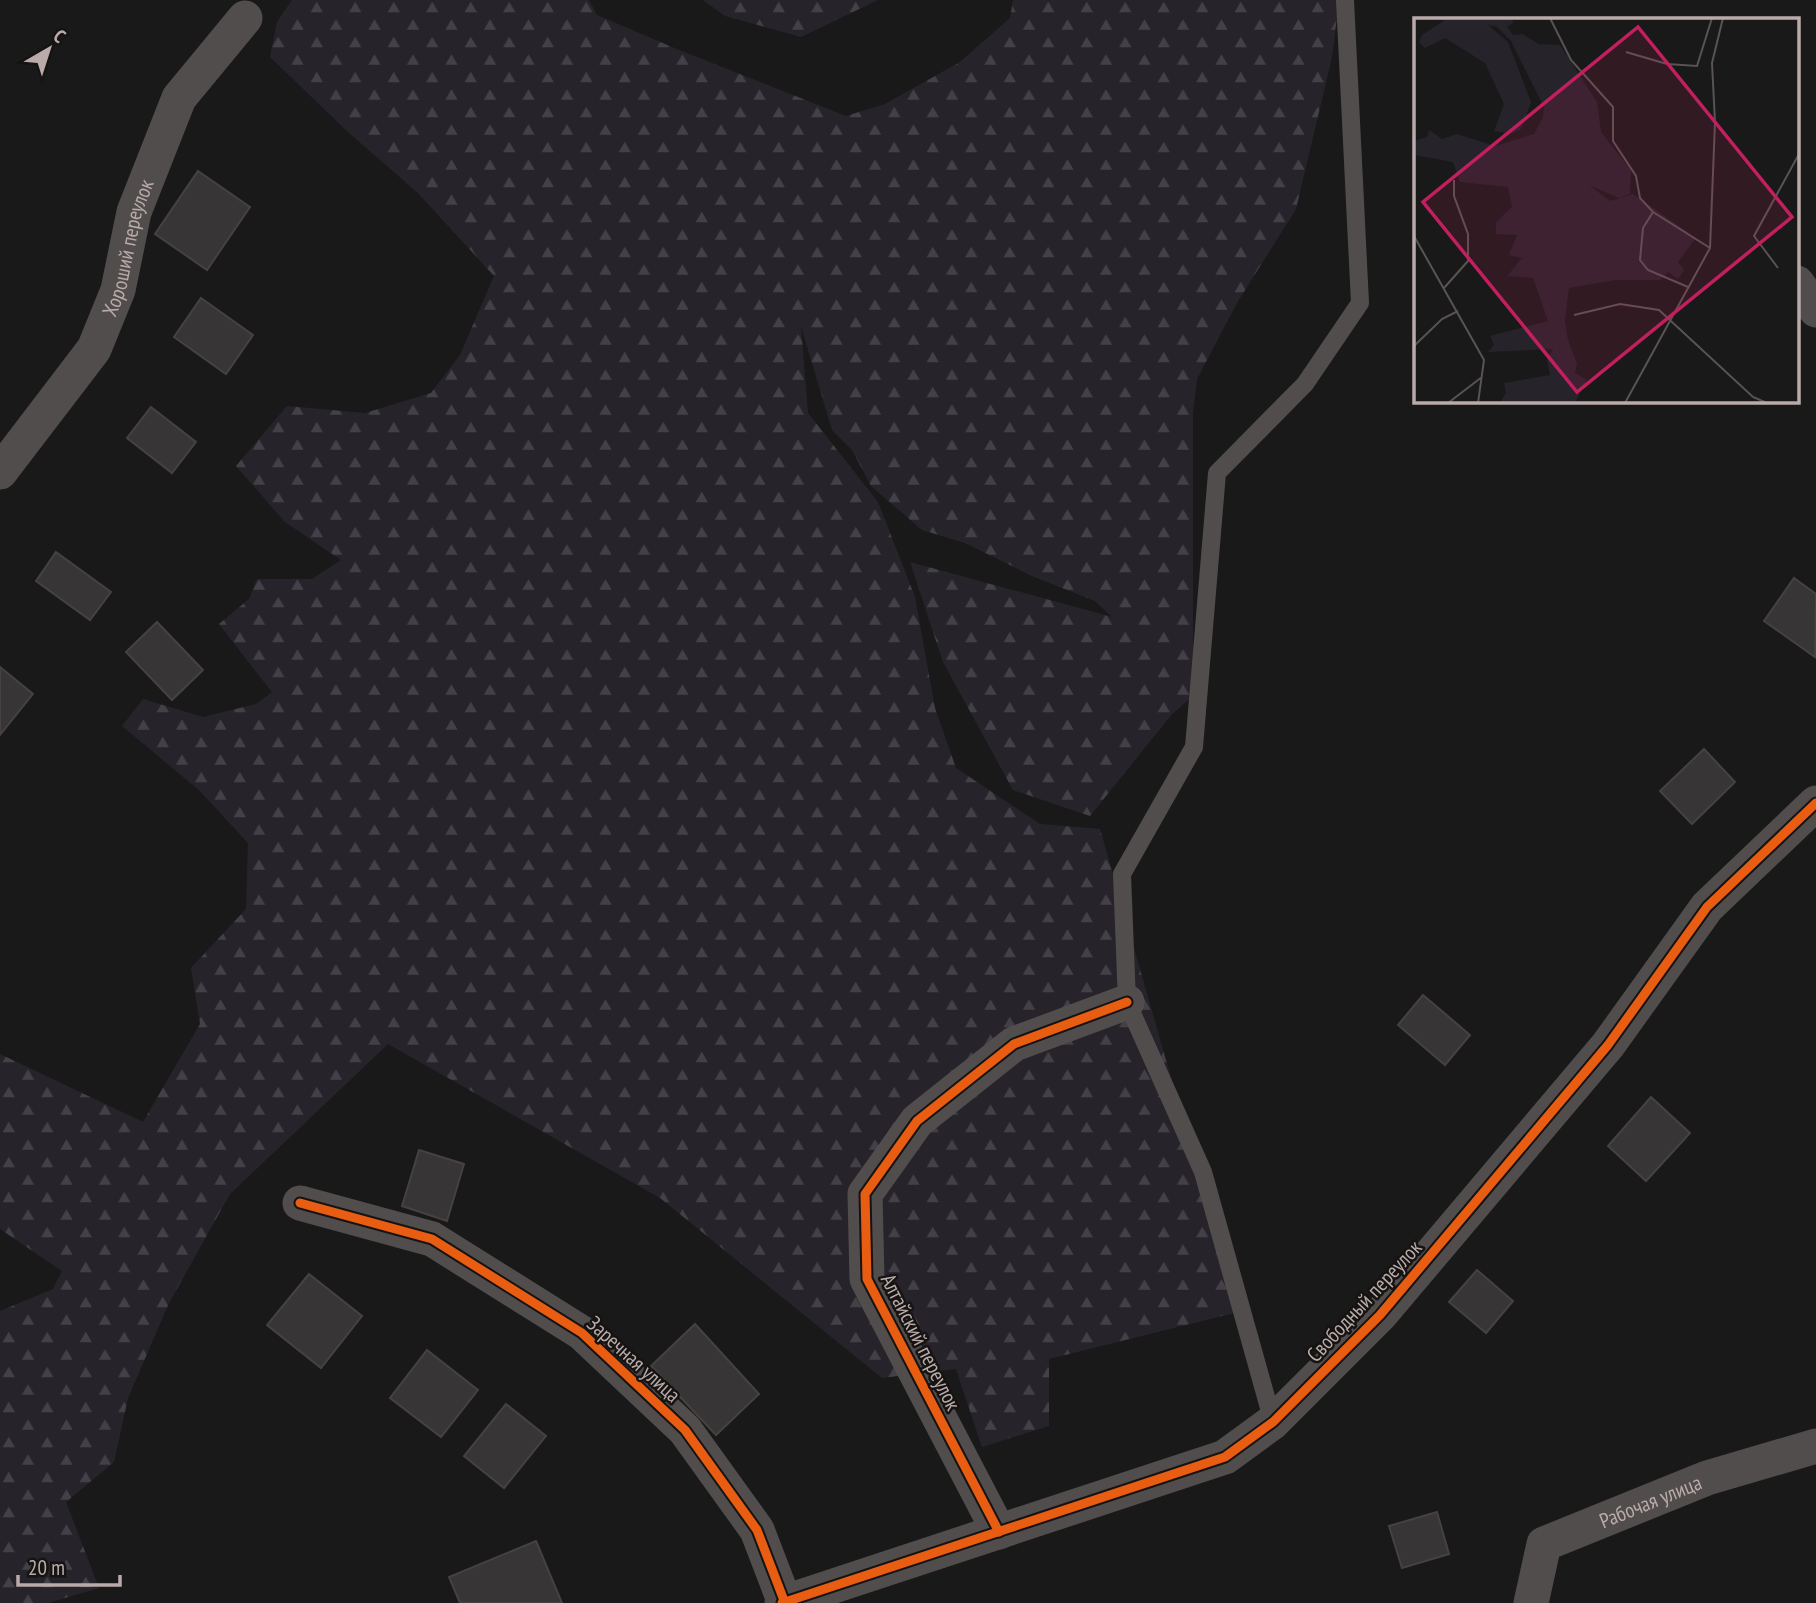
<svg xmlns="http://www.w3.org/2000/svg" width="1816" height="1603" viewBox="0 0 1816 1603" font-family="'PT Sans Narrow',sans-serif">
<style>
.forest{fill:url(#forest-firs)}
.building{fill:#373535;stroke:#454241;stroke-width:2}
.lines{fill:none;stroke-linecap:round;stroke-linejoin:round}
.service{stroke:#524d4d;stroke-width:18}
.minor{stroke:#524d4d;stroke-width:35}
.cycleway-casing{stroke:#151413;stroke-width:13}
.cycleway{stroke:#e95d12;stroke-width:9}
.labels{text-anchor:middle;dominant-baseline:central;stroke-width:5;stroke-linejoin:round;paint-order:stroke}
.street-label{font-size:21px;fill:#baabaa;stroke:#151413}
.inset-road{fill:none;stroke:#595353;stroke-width:2}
.view{fill:#c21f5f;fill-opacity:0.15;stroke:#c21f5f;stroke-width:3.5}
.inset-edge{fill:none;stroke:#baabaa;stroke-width:3.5}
</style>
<defs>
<pattern id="forest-firs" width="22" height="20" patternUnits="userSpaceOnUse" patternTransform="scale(1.75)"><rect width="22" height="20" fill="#27232b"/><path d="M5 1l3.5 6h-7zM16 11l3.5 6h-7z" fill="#444047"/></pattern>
</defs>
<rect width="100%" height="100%" fill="#191919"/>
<g class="forest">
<polygon points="292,0 589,0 597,15 679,50 846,116 885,104 960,62 1010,18 1013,0 1339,0 1332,57 1296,209 1237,303 1197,379 1193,413 1193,696 1172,714 1090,816 1013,790 943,662 910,562 1112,617 1095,601 1032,576 965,543 922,530 871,486 852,450 832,430 801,326 808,413 878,502 915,597 935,708 956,768 1040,824 1100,829 1238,1312 1049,1359 1049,1426 982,1447 956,1369 882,1378 660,1198 388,1044 230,1194 169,1303 128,1398 114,1462 66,1502 99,1588 48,1603 0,1603 0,1311 53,1289 62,1271 0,1229 0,1054 143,1122 200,1024 191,968 246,909 248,843 199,790 122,726 143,699 203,717 256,704 272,692 219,624 249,599 257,579 312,579 341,560 285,522 236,466 287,406 365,413 431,393 460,355 494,276 418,193 348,132 270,57 277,22"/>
<polygon points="703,0 878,0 801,37 725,16"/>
</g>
<g class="building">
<polygon points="198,171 250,207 207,270 155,234"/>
<polygon points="201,298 253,335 226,374 174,337"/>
<polygon points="151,407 196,442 172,473 127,438"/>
<polygon points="56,552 111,592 90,620 36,581"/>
<polygon points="1794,578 1816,594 1815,657 1764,621"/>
<polygon points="157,622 203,670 172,700 126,652"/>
<polygon points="0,667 33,694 0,735"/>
<polygon points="1704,749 1735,782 1692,824 1660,791"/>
<polygon points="1423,995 1470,1035 1445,1065 1398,1025"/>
<polygon points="1651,1097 1690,1133 1646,1181 1608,1146"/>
<polygon points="419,1150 464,1164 447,1221 402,1206"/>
<polygon points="1477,1270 1513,1301 1486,1333 1449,1302"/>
<polygon points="309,1274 362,1316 321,1368 267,1325"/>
<polygon points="695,1324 759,1394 716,1435 651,1366"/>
<polygon points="427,1350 478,1390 441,1437 390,1398"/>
<polygon points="506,1404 546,1436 504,1488 464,1456"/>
<polygon points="1437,1512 1449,1554 1402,1568 1389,1526"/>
<polygon points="536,1541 562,1603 460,1603 449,1577"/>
</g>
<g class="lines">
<polyline class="service" points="1273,1422 1203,1172 1127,1002 1122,874 1194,747 1217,473 1305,384 1360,303 1345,0"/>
<g class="minor">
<polyline points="1797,283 1816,310"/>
<path id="s1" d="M0,472L94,349L118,290L134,212L179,98L245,18"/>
<polyline points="300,1203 432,1239 582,1333 685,1430 757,1530 785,1603"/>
<polyline points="999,1532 867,1279 865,1194 917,1121 1014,1044 1127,1002"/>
<polyline points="782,1603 1225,1457 1273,1422 1380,1315 1608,1045 1707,907 1816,803"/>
<path id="s2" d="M1531,1603L1544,1544L1707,1478L1816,1446"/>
</g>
<defs>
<g id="cycleway">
<polyline points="300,1203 432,1239 582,1333 685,1430 757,1530 785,1603"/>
<polyline points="999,1532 867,1279 865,1194 917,1121 1014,1044 1127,1002"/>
<polyline points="782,1603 1225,1457 1273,1422 1380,1315 1608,1045 1707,907 1816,803"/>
</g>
</defs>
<use href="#cycleway" class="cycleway-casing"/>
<use href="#cycleway" class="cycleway"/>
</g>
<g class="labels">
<g class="street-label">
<text stroke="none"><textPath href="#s1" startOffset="262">Хороший переулок</textPath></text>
<text transform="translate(1364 1301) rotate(-47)">Свободный переулок</text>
<text transform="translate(921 1342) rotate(63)">Алтайский переулок</text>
<text transform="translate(634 1359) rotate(42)">Заречная улица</text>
<text stroke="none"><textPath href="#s2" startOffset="175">Рабочая улица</textPath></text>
</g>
</g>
<g transform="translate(1414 18)">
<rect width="385" height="385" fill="#191919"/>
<path d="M34,0H96L100,4L93,9L99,17L108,16L125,26L146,27L183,84L187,114L217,152L216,176L205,180L175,167L196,183L219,176L282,220L264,244L270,252L264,261L254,254L246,262H202L155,270L151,303L154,322L163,346L161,355L173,362L161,385H86L92,375L90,365L136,357L133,342L139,331L74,334L80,327L76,318L134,303L119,260L93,258L108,240L95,237L103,217L82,216V204L98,189L94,169L46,164L39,144L0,137V123L13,119L15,112L28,121L43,116L81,128L120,116L129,99L130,89L97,23L83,9L74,7L94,24L117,84L107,111L96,116L80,113L90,86L71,45L31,20L11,30L5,24L8,17Z" fill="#27232b"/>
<path class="inset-road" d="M136,0L157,42L199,89V123L222,158L226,180L239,194L296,230M212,34L253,46L283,48L298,0M239,194L229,210L226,242L234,252L274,269M0,218L70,342L64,385M364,250L340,218L385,136M30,270L54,243V216L40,178V162M160,297L206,286L245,292L339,379L353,385M0,328L28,301L44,293M34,385L68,359M211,385L296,230L301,104L298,45L309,0"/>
<path class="view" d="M224,9L378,199L163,374L9,184Z"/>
<rect width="385" height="385" class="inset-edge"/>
</g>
<g transform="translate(49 49) rotate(39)" stroke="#151413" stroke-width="5" paint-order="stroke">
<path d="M0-5L12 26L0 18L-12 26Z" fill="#baabaa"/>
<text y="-10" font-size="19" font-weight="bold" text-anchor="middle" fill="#baabaa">С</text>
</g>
<path d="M18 1575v10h102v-10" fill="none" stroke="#baabaa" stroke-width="3.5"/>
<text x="28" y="1575" font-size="21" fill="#baabaa" stroke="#151413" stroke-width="5" paint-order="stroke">20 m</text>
</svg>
